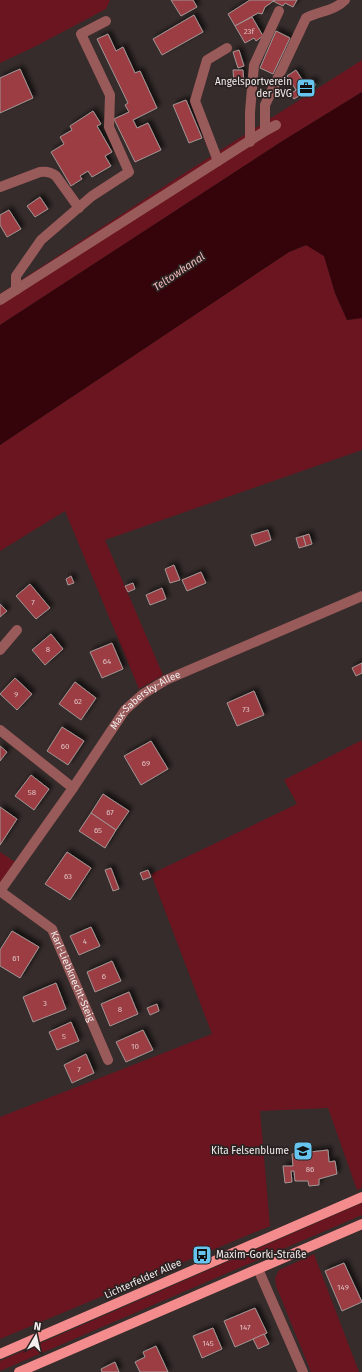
<svg xmlns="http://www.w3.org/2000/svg" width="362" height="1372" viewBox="0 0 362 1372" font-family="'Fira Sans',sans-serif">
<style>
.green{fill:#6a151f}
.water{fill:#34040a}
.building{fill:#9b3d42;stroke:#a29696;filter:url(#shadow)}
.lines{fill:none;stroke-linecap:round;stroke-linejoin:round}
.minor{stroke:#995a5a;stroke-width:10}
.major{stroke:#f48c8d;stroke-width:10}
.labels{text-anchor:middle;dominant-baseline:central;stroke-width:3.5;stroke-linejoin:round;paint-order:stroke}
.number-label{font-size:8px;fill:#dec2c3}
.poi-label{font-size:10px;fill:#f4eeee;stroke:#2b2222;text-anchor:end}
.street-label{font-size:10px;fill:#f4eeee;stroke:#2b2222}
.water-label{font-size:11px;font-style:italic;fill:#f0bab9;stroke:#2b2222}
</style>
<defs>
<filter id="shadow"><feDropShadow dx="3.5" dy="-3.5" stdDeviation="2" flood-color="#0009"/></filter>
</defs>
<rect width="100%" height="100%" fill="#352c2b"/>
<g class="green">
<polygon points="0,0 110,0 106,9 36,46 0,63"/>
<polygon points="362,60 362,92 284,140 0,325 0,294 177,178"/>
<polygon points="307,245 324,256 335,293 347,320 362,318 362,450 105,540 163,675 139,689 65,511 0,551 0,445 289,252"/>
<polygon points="362,740 362,1188 357,1190 328,1108 260,1111 270,1226 0,1339 0,1117 212,1034 151,874 297,804 284,780"/>
<polygon points="0,852 15,862 0,885"/>
<polygon points="362,1203 362,1215 0,1371 0,1361"/>
<polygon points="314,1254 359,1372 311,1372 276,1286 275,1278 279,1270"/>
</g>
<polygon class="water" points="362,92 362,318 347,320 335,293 324,256 306,245 289,252 0,445 0,325 284,140"/>
<g class="building">
<polygon points="171,0 193,0 197,7 181,16"/>
<polygon points="250,0 275,0 265,7 262,14 258,13 235,26 228,14"/>
<polygon points="275,0 297,0 293,7 285,3 283,6 273,1"/>
<polygon points="194,15 203,32 162,55 153,39"/>
<polygon points="252,17 263,36 256,41 254,38 245,43 235,26"/>
<polygon points="276,31 290,38 273,74 260,68"/>
<polygon points="108,34 116,51 123,47 135,73 140,71 157,108 133,120 137,128 148,123 161,150 135,162 114,119 129,112 125,105 128,103 97,39"/>
<polygon points="239,50 244,66 238,68 233,52"/>
<polygon points="20,69 33,98 0,113 0,78"/>
<polygon points="233,70 243,70 244,84 234,85"/>
<polygon points="296,70 305,84 296,90 287,76"/>
<polygon points="312,80 316,85 294,99 290,94"/>
<polygon points="186,100 202,138 189,143 173,105"/>
<polygon points="93,111 101,124 97,126 112,152 105,156 111,166 92,177 88,171 80,176 82,179 71,186 51,152 64,144 60,137 72,130 70,126"/>
<polygon points="40,197 48,209 35,217 27,206"/>
<polygon points="9,210 21,229 7,237 0,225 0,215"/>
<polygon points="268,530 271,540 255,546 251,535"/>
<polygon points="309,534 312,544 306,546 303,536"/>
<polygon points="303,536 306,546 299,548 296,538"/>
<polygon points="174,565 180,580 170,583 165,569"/>
<polygon points="201,572 206,583 187,591 182,580"/>
<polygon points="71,576 74,583 68,585 66,579"/>
<polygon points="133,583 135,589 128,592 125,586"/>
<polygon points="30,584 50,608 36,619 16,596"/>
<polygon points="162,588 166,599 150,605 146,595"/>
<polygon points="0,604 7,611 0,617"/>
<polygon points="51,634 63,649 45,665 32,650"/>
<polygon points="112,643 123,669 102,678 90,652"/>
<polygon points="362,663 362,673 356,676 352,668"/>
<polygon points="15,678 32,694 17,710 0,694"/>
<polygon points="75,682 96,698 81,720 59,704"/>
<polygon points="254,691 264,715 237,726 227,703"/>
<polygon points="62,727 84,741 68,765 47,751"/>
<polygon points="151,741 168,769 141,785 124,756"/>
<polygon points="0,746 7,752 0,761"/>
<polygon points="31,775 49,789 34,810 15,796"/>
<polygon points="103,794 129,811 116,830 91,813"/>
<polygon points="0,807 17,819 0,845"/>
<polygon points="91,813 116,830 105,848 79,831"/>
<polygon points="67,852 91,868 70,900 45,884"/>
<polygon points="111,868 119,889 113,891 105,870"/>
<polygon points="148,870 151,877 143,880 140,873"/>
<polygon points="91,927 100,946 79,955 70,936"/>
<polygon points="12,931 39,947 20,978 0,966 0,950"/>
<polygon points="112,961 121,981 95,992 87,972"/>
<polygon points="56,983 66,1009 33,1022 23,997"/>
<polygon points="129,992 138,1014 110,1026 101,1004"/>
<polygon points="157,1004 159,1011 150,1015 147,1008"/>
<polygon points="71,1022 79,1041 57,1050 49,1032"/>
<polygon points="143,1030 153,1050 126,1062 116,1042"/>
<polygon points="86,1054 94,1073 72,1083 64,1065"/>
<polygon points="328,1150 329,1162 335,1161 337,1174 319,1179 319,1185 309,1186 308,1181 295,1181 294,1171 291,1171 292,1182 285,1183 283,1166 293,1166 292,1154"/>
<polygon points="344,1263 362,1302 342,1311 325,1271"/>
<polygon points="255,1308 267,1333 235,1347 224,1321"/>
<polygon points="213,1328 222,1349 202,1358 193,1336"/>
<polygon points="264,1334 269,1344 258,1349 253,1339"/>
<polygon points="156,1346 168,1372 140,1372 135,1362 145,1357 143,1352"/>
<polygon points="115,1362 119,1372 102,1372 101,1369"/>
</g>
<g class="lines">
<g class="minor">
<path d="M265,131V105L306,18C319,11 335,11 345,0"/>
<polyline points="250,142 250,112 254,65 279,11"/>
<polyline points="218,161 195,101 207,60 227,48"/>
<path d="M0,187L40,172C47,171 51,172 56,176L79,208"/>
<polyline points="16,290 16,276 41,240 92,196 129,172 109,127 110,95 81,34 106,21"/>
<polyline points="0,300 265,131 276,125"/>
<polyline points="0,650 17,630"/>
<polyline points="0,730 73,788"/>
<path id="s1" d="M0,891L73,788L125,710L143,694L166,680L362,596"/>
<path id="s2" d="M0,891L52,929L108,1060"/>
<polyline points="258,1269 303,1372"/>
</g>
<g class="major">
<polyline points="0,1354 362,1197"/>
<polyline points="19,1372 362,1224"/>
</g>
</g>
<defs>
<symbol id="office-square" viewBox="-11 -11 22 22"><rect x="-9" y="-9" width="18" height="18" rx="4" fill="#66c4ef" stroke="#2b2222"/><path d="M-6-3h4V-5.5h4V-3h4V5H-6ZM-1-4.5V-3h2v-1.5ZM-6 0V1H6V0Z" fill="#111"/></symbol>
<symbol id="school-square" viewBox="-11 -11 22 22"><rect x="-9" y="-9" width="18" height="18" rx="4" fill="#66c4ef" stroke="#2b2222"/><path d="M0-5L7-2L0 1L-7-2ZM-4 1L0 2.5L4 1V4Q0 6-4 4Z" fill="#111"/></symbol>
<symbol id="bus-square" viewBox="-11 -11 22 22"><rect x="-9" y="-9" width="18" height="18" rx="4" fill="#66c4ef" stroke="#2b2222"/><path d="M-5-6H5V4H4V6H2V4H-2V6H-4V4H-5ZM-3.5-4V0h7V-4ZM-3.5 1.2v1.5H-2V1.2ZM2 1.2v1.5H3.5V1.2Z" fill="#111"/></symbol>
</defs>
<g fill-rule="evenodd">
<use href="#office-square" x="295" y="77" width="22" height="22"/>
<use href="#school-square" x="292" y="1140" width="22" height="22"/>
<use href="#bus-square" x="191" y="1244" width="22" height="22"/>
</g>
<g class="labels">
<g class="number-label">
<text x="249" y="31">23f</text>
<text x="33" y="602">7</text>
<text x="48" y="649">8</text>
<text x="107" y="661">64</text>
<text x="16" y="694">9</text>
<text x="78" y="701">62</text>
<text x="246" y="709">73</text>
<text x="65" y="746">60</text>
<text x="146" y="763">69</text>
<text x="32" y="792">58</text>
<text x="110" y="812">67</text>
<text x="98" y="830">65</text>
<text x="68" y="876">63</text>
<text x="85" y="941">4</text>
<text x="16" y="958">61</text>
<text x="104" y="976">6</text>
<text x="45" y="1003">3</text>
<text x="120" y="1009">8</text>
<text x="64" y="1036">5</text>
<text x="135" y="1046">10</text>
<text x="79" y="1069">7</text>
<text x="310" y="1169">86</text>
<text x="343" y="1287">149</text>
<text x="245" y="1327">147</text>
<text x="208" y="1343">145</text>
</g>
<g class="poi-label">
<text x="292" y="82">Angelsportverein<tspan x="292" dy="12">der BVG</tspan></text>
<text x="289" y="1151">Kita Felsenblume</text>
<text x="216" y="1255" text-anchor="start">Maxim-Gorki-Straße</text>
</g>
<g class="street-label">
<text stroke="none"><textPath href="#s1" startOffset="242">Max-Sabersky-Allee</textPath></text>
<text stroke="none"><textPath href="#s2" startOffset="116">Karl-Liebknecht-Steig</textPath></text>
<text transform="translate(143 1279) rotate(-24)">Lichterfelder Allee</text>
</g>
<g class="water-label">
<text transform="translate(179 272) rotate(-34)">Teltowkanal</text>
</g>
</g>
<g transform="translate(36 1336) rotate(9)" stroke="#2b2222" stroke-width="3" paint-order="stroke">
<path d="M0-3L7 15L0 10L-7 15Z" fill="#f4eeee"/>
<text y="-6" font-size="11" font-weight="bold" text-anchor="middle" fill="#f4eeee">N</text>
</g>
</svg>
